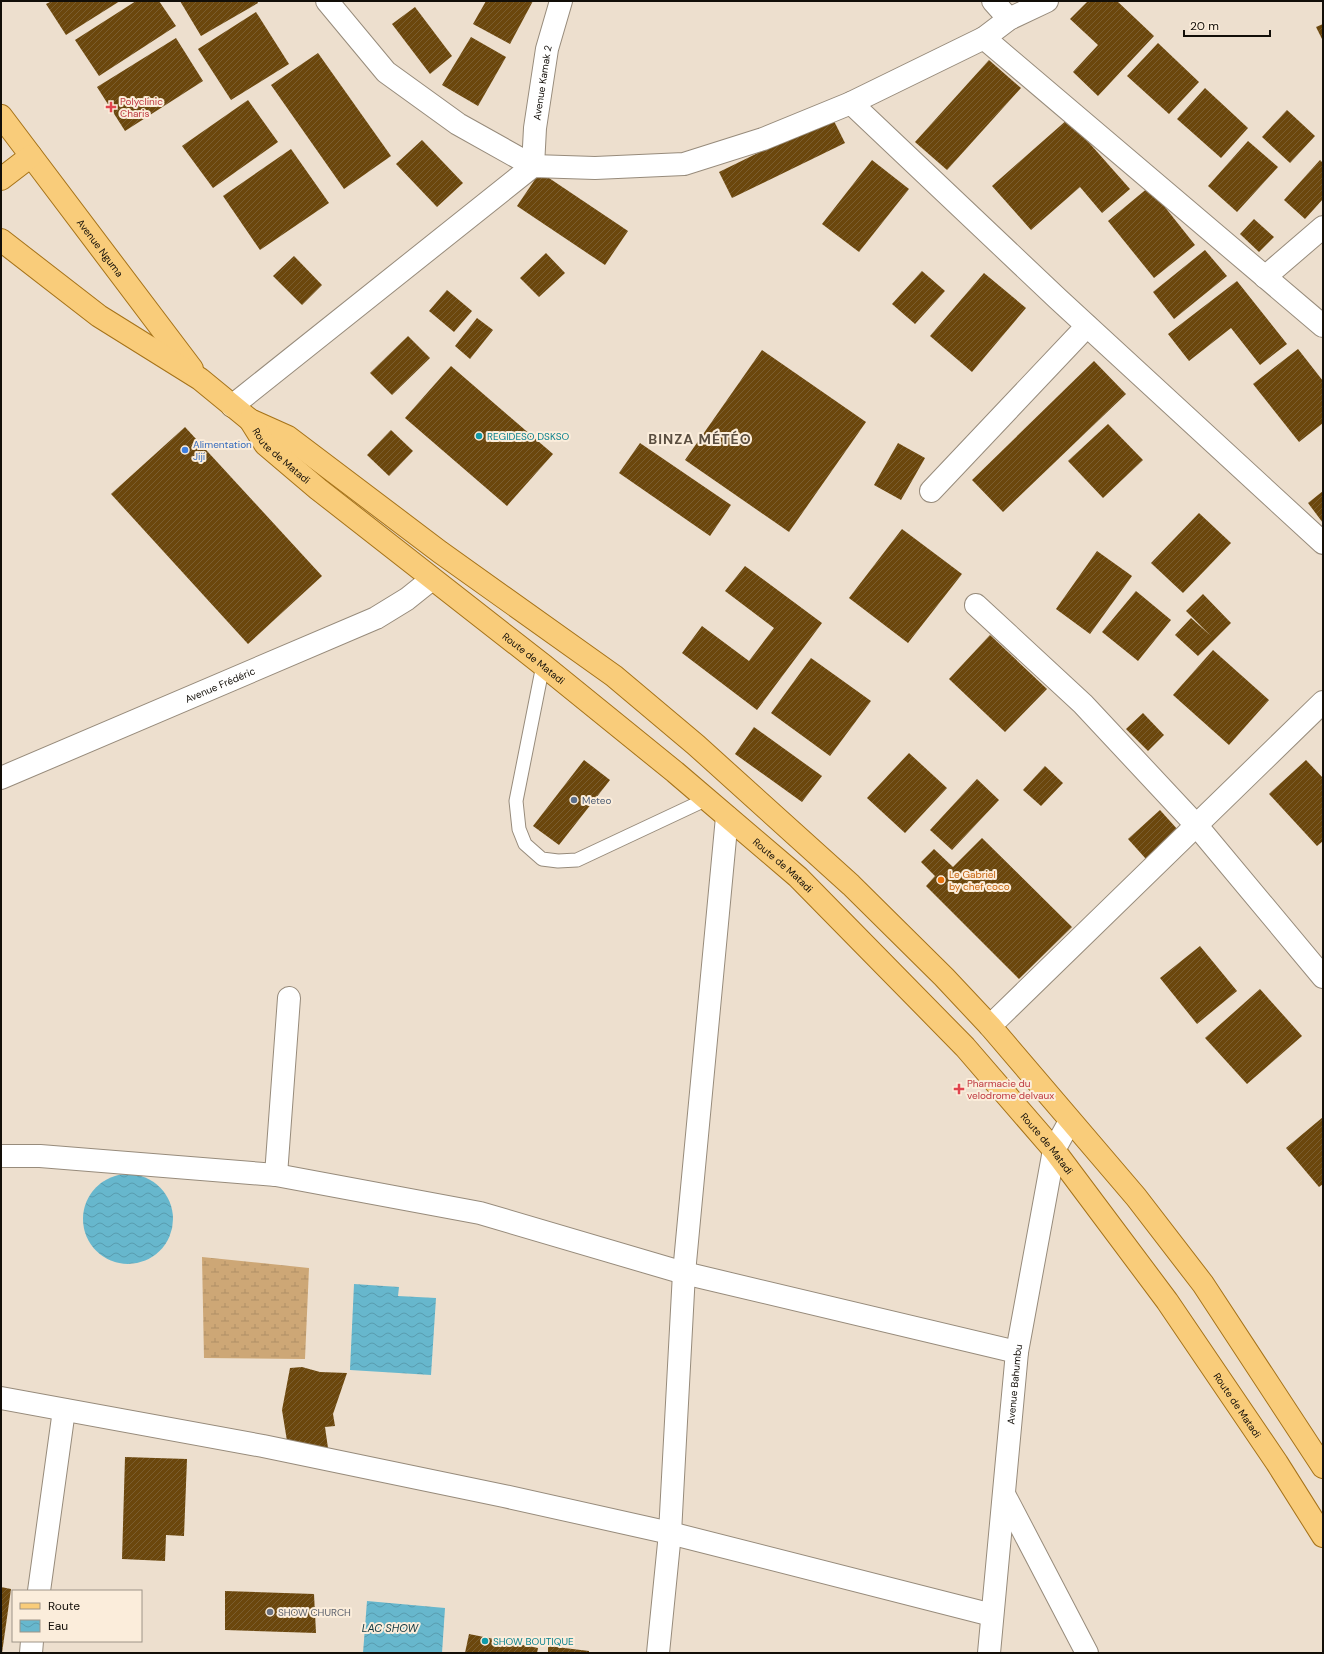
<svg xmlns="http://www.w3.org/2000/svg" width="1324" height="1654" viewBox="0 0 1324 1654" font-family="'DM Sans',sans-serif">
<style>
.wetland{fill:url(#wetland-marsh)}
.water{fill:url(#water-waves)}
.building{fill:url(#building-hatch)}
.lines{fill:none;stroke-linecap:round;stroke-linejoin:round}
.lane-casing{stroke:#978b7b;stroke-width:15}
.street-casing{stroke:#978b7b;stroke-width:24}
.primary-casing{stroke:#a67319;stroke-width:24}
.lane{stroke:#fff;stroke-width:13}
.street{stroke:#fff;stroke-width:22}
.primary{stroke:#f9cc7a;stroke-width:22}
.health-dot{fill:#e0444e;stroke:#fbeddb;stroke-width:1.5}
.culture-dot{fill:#0f9aa8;stroke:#fbeddb;stroke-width:1.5}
.shop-dot{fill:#3f7fe0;stroke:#fbeddb;stroke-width:1.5}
.service-dot{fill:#5c6f8a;stroke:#fbeddb;stroke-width:1.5}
.food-dot{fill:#e8710a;stroke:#fbeddb;stroke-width:1.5}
.worship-dot{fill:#6b7280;stroke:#fbeddb;stroke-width:1.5}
.labels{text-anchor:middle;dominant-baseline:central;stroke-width:4;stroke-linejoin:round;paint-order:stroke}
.street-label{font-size:10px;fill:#120e08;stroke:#fbeddb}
.health-label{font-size:10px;fill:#be3a42;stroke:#fbeddb;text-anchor:start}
.culture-label{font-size:10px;fill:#0d838f;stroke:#fbeddb;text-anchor:start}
.shop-label{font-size:10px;fill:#366cbe;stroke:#fbeddb;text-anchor:start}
.service-label{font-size:10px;fill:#4e5e75;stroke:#fbeddb;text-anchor:start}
.food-label{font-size:10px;fill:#c56008;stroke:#fbeddb;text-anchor:start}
.worship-label{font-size:10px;fill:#5b616d;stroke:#fbeddb;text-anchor:start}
.water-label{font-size:11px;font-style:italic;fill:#113841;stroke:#fbeddb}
.district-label{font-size:14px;font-weight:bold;letter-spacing:1px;fill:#5a4e40;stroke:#fbeddb}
</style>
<defs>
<pattern id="wetland-marsh" width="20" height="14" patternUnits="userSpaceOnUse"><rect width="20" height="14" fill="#cda776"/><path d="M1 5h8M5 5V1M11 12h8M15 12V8" fill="none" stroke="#af8f65"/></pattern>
<pattern id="water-waves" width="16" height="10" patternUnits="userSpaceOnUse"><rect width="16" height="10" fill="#67b7cd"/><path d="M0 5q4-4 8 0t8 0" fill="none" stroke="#589caf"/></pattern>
<pattern id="building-hatch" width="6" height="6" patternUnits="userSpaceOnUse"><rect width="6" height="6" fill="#6b470d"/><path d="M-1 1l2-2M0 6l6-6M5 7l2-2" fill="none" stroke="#7a5d2f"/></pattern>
</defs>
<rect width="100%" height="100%" fill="#eddfce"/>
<polygon class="wetland" points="202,1257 309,1268 305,1359 204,1358"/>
<g class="water">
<circle cx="128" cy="1219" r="45"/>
<polygon points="354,1284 399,1287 398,1296 436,1298 431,1375 350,1370"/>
<polygon points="367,1601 445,1608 442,1653 363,1653"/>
</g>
<g class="building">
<polygon points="52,1 120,1 66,35 46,4"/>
<polygon points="136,1 159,1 176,26 99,76 75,40"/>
<polygon points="180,1 257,1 258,3 201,36"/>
<polygon points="486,1 533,1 510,44 473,24"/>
<polygon points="1088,1 1117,1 1154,36 1098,96 1073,72 1098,45 1070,19"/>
<polygon points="415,7 452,56 430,74 392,24"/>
<polygon points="256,12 289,64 231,100 198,49"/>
<polygon points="1323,24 1323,41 1316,27"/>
<polygon points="471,37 506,57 478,106 442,85"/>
<polygon points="176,38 203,81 125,131 97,87"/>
<polygon points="1158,43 1199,82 1169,114 1127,76"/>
<polygon points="318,53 391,156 344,189 271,85"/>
<polygon points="989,60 1021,88 947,170 915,142"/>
<polygon points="1205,88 1248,128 1221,158 1177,119"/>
<polygon points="248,100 278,142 213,188 182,146"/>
<polygon points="1287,110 1315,136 1290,163 1262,137"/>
<polygon points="832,117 845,143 732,198 719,172"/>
<polygon points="1068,119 1130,189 1102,213 1080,187 1031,230 992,186"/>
<polygon points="422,140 463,183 437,207 396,164"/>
<polygon points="1248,141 1278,167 1237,212 1208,186"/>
<polygon points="291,149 329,203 260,250 223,196"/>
<polygon points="872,160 909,189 859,252 822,224"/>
<polygon points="1320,160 1323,163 1323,199 1305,219 1284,200"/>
<polygon points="540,172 628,231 605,265 517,206"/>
<polygon points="1149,187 1195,245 1154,278 1108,221"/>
<polygon points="1254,219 1274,237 1259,252 1240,234"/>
<polygon points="1205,250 1227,276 1174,319 1153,292"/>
<polygon points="546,253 565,273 539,297 520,278"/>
<polygon points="294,256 322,285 302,305 273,276"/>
<polygon points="922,271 945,291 915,324 892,304"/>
<polygon points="984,273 1026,308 972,372 930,336"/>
<polygon points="1237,281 1287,344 1260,365 1231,328 1189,361 1168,334"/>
<polygon points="447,290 472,311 454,332 429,311"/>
<polygon points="477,318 493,330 470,359 455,346"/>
<polygon points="408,336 430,358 392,395 370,373"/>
<polygon points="1298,349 1323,381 1323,423 1299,442 1253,384"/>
<polygon points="762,350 866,422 789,532 685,460"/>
<polygon points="1094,361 1126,394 1003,512 972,480"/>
<polygon points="451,366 553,454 507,506 405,418"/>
<polygon points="1108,424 1143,460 1103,498 1068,461"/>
<polygon points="185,427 322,576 248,644 111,494"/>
<polygon points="391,430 413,451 389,476 367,455"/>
<polygon points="640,443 731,505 710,536 619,473"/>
<polygon points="898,443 925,458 901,500 874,485"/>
<polygon points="1323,491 1323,523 1308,503"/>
<polygon points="1199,513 1231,543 1183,593 1151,563"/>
<polygon points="902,529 962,574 908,643 849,598"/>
<polygon points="1097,551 1132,576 1090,634 1056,609"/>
<polygon points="745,566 822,623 757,710 682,653 702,626 749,661 774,628 725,591"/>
<polygon points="1136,591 1171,620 1138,661 1102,632"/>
<polygon points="1203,594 1231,623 1198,656 1175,635 1191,618 1211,636 1186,611"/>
<polygon points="990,635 1047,689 1005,732 949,679"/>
<polygon points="1213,650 1269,700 1229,745 1173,695"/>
<polygon points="811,658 871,701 830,756 771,713"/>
<polygon points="1143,713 1164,735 1148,751 1126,729"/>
<polygon points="754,727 822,776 802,802 735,754"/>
<polygon points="909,753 947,788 905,833 867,798"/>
<polygon points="584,760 610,780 559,845 533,826"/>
<polygon points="1306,760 1323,778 1323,841 1317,846 1269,794"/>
<polygon points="1045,766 1063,783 1041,806 1023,790"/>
<polygon points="977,779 999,800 952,850 930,830"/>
<polygon points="1160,810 1178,830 1146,859 1128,839"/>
<polygon points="982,838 1072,927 1019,979 926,886 935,876 921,862 934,849 953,867"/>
<polygon points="1200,946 1237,991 1197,1024 1160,978"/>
<polygon points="1260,989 1302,1036 1247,1084 1205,1038"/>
<polygon points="1323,1117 1323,1184 1319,1187 1286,1148"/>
<polygon points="302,1367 320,1372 347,1373 333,1414 335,1426 325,1427 328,1448 314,1449 287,1441 282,1410 290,1368"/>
<polygon points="125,1457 187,1459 184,1536 166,1535 165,1561 122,1559"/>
<polygon points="1,1587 11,1589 2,1653 1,1653"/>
<polygon points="225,1591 314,1594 316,1633 225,1630"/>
<polygon points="469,1634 538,1648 537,1653 465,1653"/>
<polygon points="548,1646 589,1651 589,1653 548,1653"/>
</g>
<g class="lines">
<defs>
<polyline id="lane" points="543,665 516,801 519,829 525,844 542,859 558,861 577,860 707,799"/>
<g id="street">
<path id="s1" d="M327,1L386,72L458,124L533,166L535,128L547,49L561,1"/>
<polyline points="993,1 1009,19"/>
<polyline points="984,38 1323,326"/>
<polyline points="851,103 1058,299 1323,543"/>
<polyline points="1265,277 1323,227"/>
<polyline points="232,406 533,166 595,168 684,164 763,139 851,103 984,38 1009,19 1047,1"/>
<polyline points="931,491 1087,326"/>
<polyline points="976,605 1083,704 1197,826 1323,977"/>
<path id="s2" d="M1,778L376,618L407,599L432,579"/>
<polyline points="990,1026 1323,702"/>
<polyline points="1,1156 40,1156 276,1175 480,1213 684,1273 1017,1352"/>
<polyline points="276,1175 289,998"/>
<polyline points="1,1398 263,1446 504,1496 670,1533 992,1615"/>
<polyline points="1005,1496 1087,1653"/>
<polyline points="39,1591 64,1410"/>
<polyline points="31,1653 32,1641"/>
<polyline points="658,1653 670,1533 684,1273 727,817"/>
<path id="s3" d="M989,1653L1017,1352L1054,1150L1070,1121"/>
</g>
<g id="primary">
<path id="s4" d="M1,116L192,369"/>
<polyline points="1,179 31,156"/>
<polyline points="1,240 99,316 200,379 250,420 288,437 440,552 614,676 696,745 851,885 944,977 990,1026 1136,1197 1203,1284 1323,1467"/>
<path id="s5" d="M250,420L265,444L318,489L543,665L675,772L798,877L965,1047L1054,1150L1167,1301L1277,1463L1323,1536"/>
</g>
</defs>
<use href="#lane" class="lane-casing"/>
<use href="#street" class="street-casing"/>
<use href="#primary" class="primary-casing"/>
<use href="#lane" class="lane"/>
<use href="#street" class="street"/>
<use href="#primary" class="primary"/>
</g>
<g class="health-dot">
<path d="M109 101h4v4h4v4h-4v4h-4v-4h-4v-4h4z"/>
<path d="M957 1083h4v4h4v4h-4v4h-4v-4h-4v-4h4z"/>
</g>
<g class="culture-dot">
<circle cx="479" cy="436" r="4"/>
<circle cx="485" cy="1641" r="4"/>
</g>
<circle class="shop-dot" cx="185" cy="450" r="4"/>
<circle class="service-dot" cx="574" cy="800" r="4"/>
<circle class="food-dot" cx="941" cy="880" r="4"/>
<circle class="worship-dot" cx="270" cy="1612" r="4"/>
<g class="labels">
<g class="street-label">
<text stroke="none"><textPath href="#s1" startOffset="351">Avenue Kamak 2</textPath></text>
<text stroke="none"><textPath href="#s4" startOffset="165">Avenue Nguma</textPath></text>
<text stroke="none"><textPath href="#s5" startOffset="48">Route de Matadi</textPath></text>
<text stroke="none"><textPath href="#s5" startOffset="372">Route de Matadi</textPath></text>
<text stroke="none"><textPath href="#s2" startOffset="238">Avenue Frédéric</textPath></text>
<text stroke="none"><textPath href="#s5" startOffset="696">Route de Matadi</textPath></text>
<text stroke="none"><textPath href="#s5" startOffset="1080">Route de Matadi</textPath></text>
<text stroke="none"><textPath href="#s3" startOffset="270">Avenue Bahumbu</textPath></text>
<text stroke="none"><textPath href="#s5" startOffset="1404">Route de Matadi</textPath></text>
</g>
<g class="health-label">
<text x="120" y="101">Polyclinic<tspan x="120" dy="12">Charis</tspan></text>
<text x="967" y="1083">Pharmacie du<tspan x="967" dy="12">velodrome delvaux</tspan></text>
</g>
<g class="culture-label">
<text x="487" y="436">REGIDESO DSKSO</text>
<text x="493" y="1641">SHOW BOUTIQUE</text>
</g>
<g class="shop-label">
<text x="193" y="444">Alimentation<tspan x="193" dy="12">Jiji</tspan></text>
</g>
<g class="service-label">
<text x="582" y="800">Meteo</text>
</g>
<g class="food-label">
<text x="949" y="874">Le Gabriel<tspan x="949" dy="12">by chef coco</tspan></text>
</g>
<g class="worship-label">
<text x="278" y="1612">SHOW CHURCH</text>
</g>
<g class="water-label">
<text x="390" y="1628">LAC SHOW</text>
</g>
<g class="district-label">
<text x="700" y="439">BINZA MÉTÉO</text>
</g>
</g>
<rect width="1324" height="1654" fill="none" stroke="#120e08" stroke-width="4"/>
<rect x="12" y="1590" width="130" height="52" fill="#fbeddb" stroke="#9e9487"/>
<rect x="20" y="1603" width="20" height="6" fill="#f9cc7a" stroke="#9e9487"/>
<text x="48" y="1610" font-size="12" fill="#120e08">Route</text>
<rect x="20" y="1620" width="20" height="12" fill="url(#water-waves)" stroke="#9e9487"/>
<text x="48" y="1630" font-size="12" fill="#120e08">Eau</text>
<path d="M1184 30v6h86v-6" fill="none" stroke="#120e08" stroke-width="2"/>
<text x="1190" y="30" font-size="12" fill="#120e08" stroke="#fbeddb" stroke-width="3" paint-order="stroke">20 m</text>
</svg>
